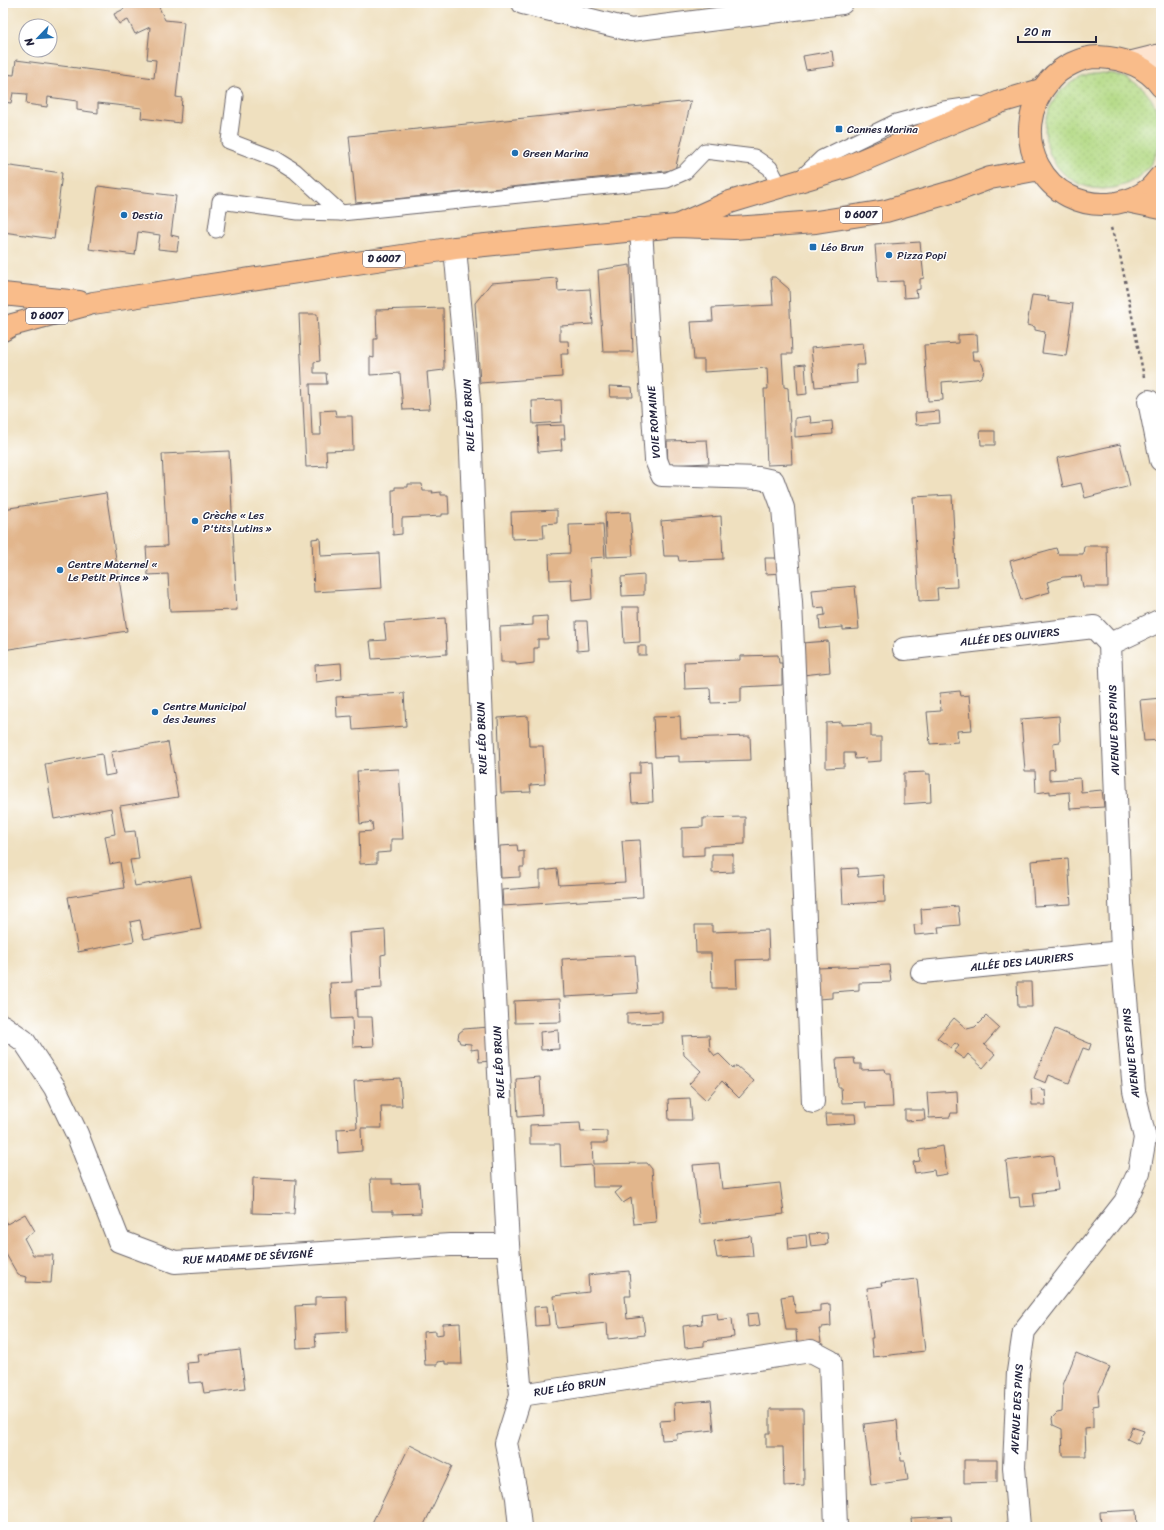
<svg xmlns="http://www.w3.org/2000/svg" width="1164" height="1530" viewBox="0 0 1164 1530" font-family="Sriracha,sans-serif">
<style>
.green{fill:url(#green-dots);stroke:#6a7e5f}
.building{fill:#e2b68c}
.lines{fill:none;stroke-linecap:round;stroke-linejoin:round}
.service-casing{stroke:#6a6469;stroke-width:17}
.minor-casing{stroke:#6a6469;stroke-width:24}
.secondary-casing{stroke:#6a6469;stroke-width:24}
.primary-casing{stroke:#6a6469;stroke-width:24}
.path{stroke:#6a6469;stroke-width:2.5;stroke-dasharray:3 3;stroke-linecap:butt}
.service{stroke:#fff;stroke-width:15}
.minor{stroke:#fff;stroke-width:22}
.secondary{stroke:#fde4d0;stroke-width:22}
.primary{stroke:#f9bc8a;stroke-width:22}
.poi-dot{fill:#1f6fb2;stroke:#fff;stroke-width:1.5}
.labels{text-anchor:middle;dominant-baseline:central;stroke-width:3;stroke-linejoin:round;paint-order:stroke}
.shield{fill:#fff;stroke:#646476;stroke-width:1}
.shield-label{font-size:10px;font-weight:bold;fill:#22223b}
.poi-label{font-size:11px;fill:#22223b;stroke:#fff;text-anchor:start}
.street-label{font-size:11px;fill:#22223b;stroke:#fff}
</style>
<defs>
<pattern id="green-dots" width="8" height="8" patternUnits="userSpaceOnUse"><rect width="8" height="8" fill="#b2d983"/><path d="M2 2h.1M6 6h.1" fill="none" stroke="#99ba72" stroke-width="1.8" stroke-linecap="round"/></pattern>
</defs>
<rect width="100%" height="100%" fill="#fff"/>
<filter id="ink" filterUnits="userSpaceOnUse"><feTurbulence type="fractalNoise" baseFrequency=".025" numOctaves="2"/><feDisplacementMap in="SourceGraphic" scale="8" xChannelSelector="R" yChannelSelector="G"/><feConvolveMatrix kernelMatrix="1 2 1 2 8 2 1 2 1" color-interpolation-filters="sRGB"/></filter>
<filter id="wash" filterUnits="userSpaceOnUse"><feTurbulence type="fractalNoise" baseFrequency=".012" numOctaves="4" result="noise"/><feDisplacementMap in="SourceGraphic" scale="16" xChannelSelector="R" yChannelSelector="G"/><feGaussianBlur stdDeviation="0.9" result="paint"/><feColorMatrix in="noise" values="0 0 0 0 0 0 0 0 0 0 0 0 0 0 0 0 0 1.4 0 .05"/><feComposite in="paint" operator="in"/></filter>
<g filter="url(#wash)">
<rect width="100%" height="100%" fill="#efe0bf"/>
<circle class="green" cx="1103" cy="131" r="58"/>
<g id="blocks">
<g class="building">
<polygon points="3,3 8,3 5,29 3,29"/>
<polygon points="121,3 157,3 165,20 184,22 176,97 182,98 180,123 141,118 142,108 98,103 98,113 77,110 77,101 48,97 47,107 26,104 27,94 13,93 11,103 3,102 3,74 14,75 16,60 154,78 156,60 147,59 150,27 135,34 128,20 119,24 114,14 124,9"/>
<polygon points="832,51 834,66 806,70 803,56"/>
<polygon points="691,101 675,170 356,203 349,136"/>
<polygon points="3,165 62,173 54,239 3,232"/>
<polygon points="98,186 176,196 171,235 179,237 177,251 158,249 160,235 138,232 135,255 89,249"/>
<polygon points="920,242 924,278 920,279 920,289 916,290 917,297 904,298 903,281 878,282 875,245"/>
<polygon points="630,265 633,352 603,352 598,270"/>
<polygon points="771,277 775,277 789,289 792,354 782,354 784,387 788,388 792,464 767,465 764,389 768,389 767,368 704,372 704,360 694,360 691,322 713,321 712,308 773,305"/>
<polygon points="557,278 558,291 590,289 593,324 560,326 560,341 568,341 569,354 561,354 562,377 480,383 475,303 491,283"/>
<polygon points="1032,295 1049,297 1048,301 1073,304 1066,356 1042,353 1045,332 1035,330 1035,327 1027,325"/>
<polygon points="443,308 444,370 427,372 430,409 403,410 400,373 370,375 370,357 374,358 374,339 377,339 376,310"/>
<polygon points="299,314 317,314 320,361 314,362 314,373 326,373 327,384 310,384 312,435 321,435 320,411 335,410 336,416 352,416 353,450 326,451 327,466 306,467"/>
<polygon points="977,334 978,351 972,351 973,360 979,360 982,364 984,369 983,374 980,378 975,379 942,382 943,400 928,401 924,345 958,343 958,335"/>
<polygon points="863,343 865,365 856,365 857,383 815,387 811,348"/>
<polygon points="805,364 807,394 798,395 796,365"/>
<polygon points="609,386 632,387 633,397 610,397"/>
<polygon points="561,400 562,422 533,424 532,401"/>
<polygon points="939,411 940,423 916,425 915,413"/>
<polygon points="810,416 811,423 832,421 833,434 795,437 795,418"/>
<polygon points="564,425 565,439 561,439 562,450 538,452 537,426"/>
<polygon points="980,431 995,431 995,445 981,445"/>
<polygon points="707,440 709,463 668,465 667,441"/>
<polygon points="1120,444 1130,486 1085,498 1081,483 1063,487 1057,458"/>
<polygon points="229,451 237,610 170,612 168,574 148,575 146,547 167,546 162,454"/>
<polygon points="408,484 422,484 423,491 433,491 432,493 441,492 441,495 448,495 449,514 442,514 442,516 402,518 402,534 393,535 392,490 395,490 395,487 408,487"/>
<polygon points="106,493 127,631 3,650 3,509"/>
<polygon points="952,495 957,587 937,588 938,600 919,601 913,497"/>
<polygon points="557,510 557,523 543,524 544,538 512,539 511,512"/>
<polygon points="630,512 633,556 607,557 605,513"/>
<polygon points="721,516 723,559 679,561 678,556 664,556 661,521"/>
<polygon points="603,524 605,557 590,558 592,599 572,601 571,579 550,580 549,554 570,553 569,525"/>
<polygon points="320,538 321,556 380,553 382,588 314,592 312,539"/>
<polygon points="1084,546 1107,546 1108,587 1083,587 1081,576 1063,577 1047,582 1050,592 1021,600 1010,561 1056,548 1058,554 1083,554"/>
<polygon points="765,558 781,558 782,573 766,574"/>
<polygon points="644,575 644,595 622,596 621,577"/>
<polygon points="855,586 859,629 843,630 843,627 820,629 819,616 825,615 824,607 814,608 812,590"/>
<polygon points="622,607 639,607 640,642 624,643"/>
<polygon points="547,616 548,639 538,639 538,648 534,648 534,663 516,665 516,662 501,662 500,627 533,625 533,617"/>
<polygon points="445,618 447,654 372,659 370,641 386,640 384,623"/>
<polygon points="576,621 587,621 589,650 577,651"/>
<polygon points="828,641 830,672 803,675 802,643"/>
<rect x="638" y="646" width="8" height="9"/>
<polygon points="778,655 779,663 782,663 782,685 741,687 741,702 711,703 710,688 685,689 684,662 740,660 740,656"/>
<polygon points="341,663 342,679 316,682 315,665"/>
<polygon points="960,691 961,696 969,695 972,730 957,731 958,742 930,744 927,712 941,711 940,693"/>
<polygon points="404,693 406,726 353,730 352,716 337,717 336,697"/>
<polygon points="1161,698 1161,740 1144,741 1140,700"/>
<polygon points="528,716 529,746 543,746 545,784 530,785 531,792 501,793 498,718"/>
<polygon points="680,716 681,738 750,736 751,760 679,762 679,756 655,757 653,717"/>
<polygon points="1059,716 1060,742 1053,743 1055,769 1049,770 1049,780 1080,778 1081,792 1102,790 1104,807 1070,809 1069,792 1050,794 1050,791 1036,793 1035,771 1025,771 1021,719"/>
<polygon points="841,722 841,725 871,724 871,737 881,737 881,761 867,762 866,758 855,759 854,753 844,753 844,767 826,768 826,723"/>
<polygon points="168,742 178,797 120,806 125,832 135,831 139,859 130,860 135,886 191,876 201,929 144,939 140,920 130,922 134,941 78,952 68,897 124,888 120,862 110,864 105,836 115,834 111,808 54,819 45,764 102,754 105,776 115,774 111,752"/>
<polygon points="651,761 653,802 632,803 630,773 640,773 640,762"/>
<polygon points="399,769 403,839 391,839 391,852 377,853 377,863 360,864 359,832 373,831 372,822 360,824 357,771"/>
<polygon points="926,772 926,774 930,774 931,802 904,804 904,773"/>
<polygon points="745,817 745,844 704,846 704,855 682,856 682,828 703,827 703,818"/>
<polygon points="640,840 643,897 503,906 502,890 540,887 540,871 557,869 559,885 625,882 622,841"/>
<polygon points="517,845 518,852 524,851 524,867 520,867 520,877 501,878 500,846"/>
<polygon points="712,854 733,854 733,872 712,873"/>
<polygon points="1068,858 1071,904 1034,906 1031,861"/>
<polygon points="857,868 858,877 884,875 885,902 843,904 841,869"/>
<polygon points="958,906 960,925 938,927 939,933 915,935 914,925 922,924 921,909"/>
<polygon points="695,925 712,925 712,932 768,930 769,959 736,960 737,988 712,988 711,953 696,953"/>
<polygon points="385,930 386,954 381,955 382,988 356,990 357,1017 372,1017 374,1046 353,1047 352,1018 332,1019 330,983 352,982 349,933"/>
<polygon points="635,955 638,993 564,997 562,959"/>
<polygon points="889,965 891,982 859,983 859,990 832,992 832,998 818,999 817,968"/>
<polygon points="1017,982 1031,982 1032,1007 1018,1007"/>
<polygon points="560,999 561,1022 515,1023 514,1001"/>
<polygon points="662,1011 662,1023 627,1024 627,1013"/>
<polygon points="986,1016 999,1028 984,1045 995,1054 983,1068 968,1054 964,1059 954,1052 959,1046 955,1043 951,1048 937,1038 954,1018 967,1029 975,1027"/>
<polygon points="489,1027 491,1061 479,1062 478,1049 471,1050 471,1044 460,1043 458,1038 459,1033 464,1029"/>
<polygon points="1055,1029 1091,1044 1089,1050 1083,1048 1069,1083 1049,1075 1046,1083 1034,1078"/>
<polygon points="558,1030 559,1049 541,1050 540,1032"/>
<polygon points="709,1035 710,1050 715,1056 719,1054 733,1068 737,1066 754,1081 739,1098 722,1081 706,1100 689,1084 701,1071 684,1055 682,1036"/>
<polygon points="854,1058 855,1064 861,1064 861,1070 885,1069 886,1073 891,1073 893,1107 866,1108 865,1102 842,1103 841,1087 838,1087 836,1059"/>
<polygon points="540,1077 542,1115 518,1117 516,1079"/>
<polygon points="400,1078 402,1106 381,1106 382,1128 361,1128 362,1151 338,1153 337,1129 357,1128 354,1081"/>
<polygon points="1041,1088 1042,1091 1045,1090 1046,1105 1032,1105 1031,1089"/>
<polygon points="957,1091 958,1113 951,1113 950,1117 929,1118 927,1093"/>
<polygon points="690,1098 692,1120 669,1120 668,1099"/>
<polygon points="905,1110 924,1110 925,1120 905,1121"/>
<polygon points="825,1114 855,1114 856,1123 826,1125"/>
<polygon points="580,1123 581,1132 607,1131 607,1143 592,1143 593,1164 647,1163 652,1169 656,1222 634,1224 631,1198 623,1203 615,1193 622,1187 593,1187 592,1165 561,1167 560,1144 530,1144 530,1125"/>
<polygon points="943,1146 947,1174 935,1176 934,1170 915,1173 913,1162 920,1161 919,1150"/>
<polygon points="1051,1155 1054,1156 1058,1190 1033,1193 1035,1206 1020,1207 1019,1197 1010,1198 1006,1161"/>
<polygon points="719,1163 722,1189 780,1183 784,1214 700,1224 693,1165"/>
<polygon points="253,1178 296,1180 294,1214 252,1213"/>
<polygon points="370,1179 392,1179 392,1184 419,1183 421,1213 393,1214 393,1211 372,1211"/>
<polygon points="25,1214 35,1231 24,1238 33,1255 53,1255 51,1283 26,1282 27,1277 18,1275 3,1249 3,1217 7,1224"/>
<polygon points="827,1233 828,1244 811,1246 809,1234"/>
<polygon points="806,1235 807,1248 789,1250 788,1237"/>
<polygon points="751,1236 753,1256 717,1258 714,1241"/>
<polygon points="629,1271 631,1296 625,1296 627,1319 643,1317 645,1335 608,1339 607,1323 557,1328 553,1296 589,1292 588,1275"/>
<polygon points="917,1279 925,1351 873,1357 871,1338 873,1338 867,1288 882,1286 881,1283"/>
<polygon points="793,1295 796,1313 820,1311 820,1305 830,1304 831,1326 822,1327 822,1329 819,1329 821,1342 797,1345 796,1330 786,1330 781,1297"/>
<polygon points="346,1296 347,1332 315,1334 316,1347 297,1348 295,1306 315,1305 315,1297"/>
<polygon points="547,1306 549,1325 535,1326 534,1307"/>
<polygon points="717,1312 718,1320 732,1318 734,1337 704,1341 704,1346 685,1348 683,1326 702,1324 701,1314"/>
<polygon points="758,1313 760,1325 748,1327 747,1314"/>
<polygon points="460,1323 462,1364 445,1364 445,1361 437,1362 437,1365 425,1365 423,1332 436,1331 436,1335 443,1334 443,1324"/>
<polygon points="240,1350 245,1388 204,1393 202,1382 189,1383 187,1363 199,1362 198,1355"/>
<polygon points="1076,1353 1110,1367 1098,1394 1099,1405 1093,1406 1093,1428 1085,1429 1086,1456 1063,1456 1062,1429 1053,1425 1052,1418 1057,1413 1062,1412 1063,1385"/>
<polygon points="711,1400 714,1430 677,1434 677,1439 662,1440 660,1421 675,1420 674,1403"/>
<polygon points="770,1409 803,1409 804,1485 784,1486 783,1447 766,1447 766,1433 770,1433"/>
<polygon points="897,1420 901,1461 905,1461 908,1480 871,1485 864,1424"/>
<polygon points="1132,1427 1144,1431 1138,1444 1127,1439"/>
<polygon points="410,1445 452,1466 423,1527 370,1527"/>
<polygon points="964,1460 997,1460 997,1482 964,1483"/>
<polygon points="1136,1510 1137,1527 1101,1527 1100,1512"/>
<polygon points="951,1516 952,1527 912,1527 911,1518"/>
</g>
</g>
</g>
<g filter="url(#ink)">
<use href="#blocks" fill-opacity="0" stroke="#6a6469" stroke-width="1"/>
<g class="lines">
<defs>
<g id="service">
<polyline points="235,95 229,141 276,159 295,171 341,213"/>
<polyline points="800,179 822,158 896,122 944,109 979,104"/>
<polyline points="216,230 220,201 298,212 341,213 667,180 685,172 705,151 754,157 770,168 780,187"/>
</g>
<g id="minor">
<polyline points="523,3 631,30 842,3"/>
<polyline points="641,229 656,460 662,475 759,478 773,481 783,508 791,602 813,1102"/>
<polyline points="455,248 469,402 486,823 508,1245 521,1395 506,1443 517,1498 520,1527"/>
<polyline points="1149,401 1161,460"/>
<polyline points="904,649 1094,627 1110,644"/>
<polyline points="922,972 1122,952"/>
<polyline points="3,1026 24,1041 55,1088 77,1134 119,1241 175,1262 450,1245 508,1245"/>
<polyline points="521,1395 811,1351 830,1361 836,1527"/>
<polyline points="1019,1527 1014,1467 1018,1372 1024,1331 1125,1202 1139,1172 1145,1138 1134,1091 1122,952 1110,644 1161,620"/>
</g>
<polyline id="secondary" points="1133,62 1161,55"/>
<g id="primary">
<path d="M1161,86C1146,65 1123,58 1098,57C1081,57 1061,67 1050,80C1003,134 1044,214 1116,203C1127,201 1139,197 1149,189C1153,186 1157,180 1161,176"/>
<polyline points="1127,201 1161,208"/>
<polyline points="681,224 730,202 849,166 1000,102 1041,90"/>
<polyline points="3,294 79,302"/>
<polyline points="3,330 12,325 93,303 455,248 676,226 734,228 816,222 886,211 955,191 990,178 1040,169"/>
</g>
</defs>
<use href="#service" class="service-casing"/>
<use href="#minor" class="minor-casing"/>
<use href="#secondary" class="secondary-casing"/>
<use href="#primary" class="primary-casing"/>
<polyline class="path" points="1111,228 1120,255 1144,377"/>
<use href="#service" class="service"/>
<use href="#minor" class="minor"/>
<use href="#secondary" class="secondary"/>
<use href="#primary" class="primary"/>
</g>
</g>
<g class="poi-dot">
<rect x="835" y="125" width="8" height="8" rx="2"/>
<circle cx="515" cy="153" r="4"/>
<circle cx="124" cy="215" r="4"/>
<rect x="809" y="243" width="8" height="8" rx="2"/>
<circle cx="889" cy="255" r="4"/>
<circle cx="195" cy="521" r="4"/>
<circle cx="60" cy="570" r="4"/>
<circle cx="155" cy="712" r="4"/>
</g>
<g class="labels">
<g class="shield">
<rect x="840" y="207" width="42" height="16" rx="3"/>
<rect x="363" y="251" width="42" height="16" rx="3"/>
<rect x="26" y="308" width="42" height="16" rx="3"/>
</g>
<g class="shield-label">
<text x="861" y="215">D 6007</text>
<text x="384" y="259">D 6007</text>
<text x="47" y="316">D 6007</text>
</g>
<g class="poi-label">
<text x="847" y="129">Cannes Marina</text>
<text x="523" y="153">Green Marina</text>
<text x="132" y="215">Destia</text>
<text x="821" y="247">Léo Brun</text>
<text x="897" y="255">Pizza Popi</text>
<text x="203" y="515">Crèche « Les<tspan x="203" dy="13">P'tits Lutins »</tspan></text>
<text x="68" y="564">Centre Maternel «<tspan x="68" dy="13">Le Petit Prince »</tspan></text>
<text x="163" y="706">Centre Municipal<tspan x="163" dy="13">des Jeunes</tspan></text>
</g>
<g class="street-label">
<text transform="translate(469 415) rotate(-93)">RUE LÉO BRUN</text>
<text transform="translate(654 422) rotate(-94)">VOIE ROMAINE</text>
<text transform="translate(1010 637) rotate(-6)">ALLÉE DES OLIVIERS</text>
<text transform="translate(1114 730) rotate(-92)">AVENUE DES PINS</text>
<text transform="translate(482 738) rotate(-92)">RUE LÉO BRUN</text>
<text transform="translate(1022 962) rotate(-6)">ALLÉE DES LAURIERS</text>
<text transform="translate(1131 1053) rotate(-96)">AVENUE DES PINS</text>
<text transform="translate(499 1062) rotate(-93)">RUE LÉO BRUN</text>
<text transform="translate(248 1257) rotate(-3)">RUE MADAME DE SÉVIGNÉ</text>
<text transform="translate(570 1387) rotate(-9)">RUE LÉO BRUN</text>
<text transform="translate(1017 1409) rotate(-87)">AVENUE DES PINS</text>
</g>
</g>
<rect width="1164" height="1530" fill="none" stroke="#fff" stroke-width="16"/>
<g transform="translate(38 38) rotate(245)"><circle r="19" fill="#ffffff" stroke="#a7a7b1"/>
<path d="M0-3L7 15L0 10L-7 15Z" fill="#1f6fb2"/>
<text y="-6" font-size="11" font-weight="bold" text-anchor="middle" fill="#22223b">N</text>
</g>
<path d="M1018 36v6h78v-6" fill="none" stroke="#22223b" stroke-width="2"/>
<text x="1024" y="36" font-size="12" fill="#22223b" stroke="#ffffff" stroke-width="3" paint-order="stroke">20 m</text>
</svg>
